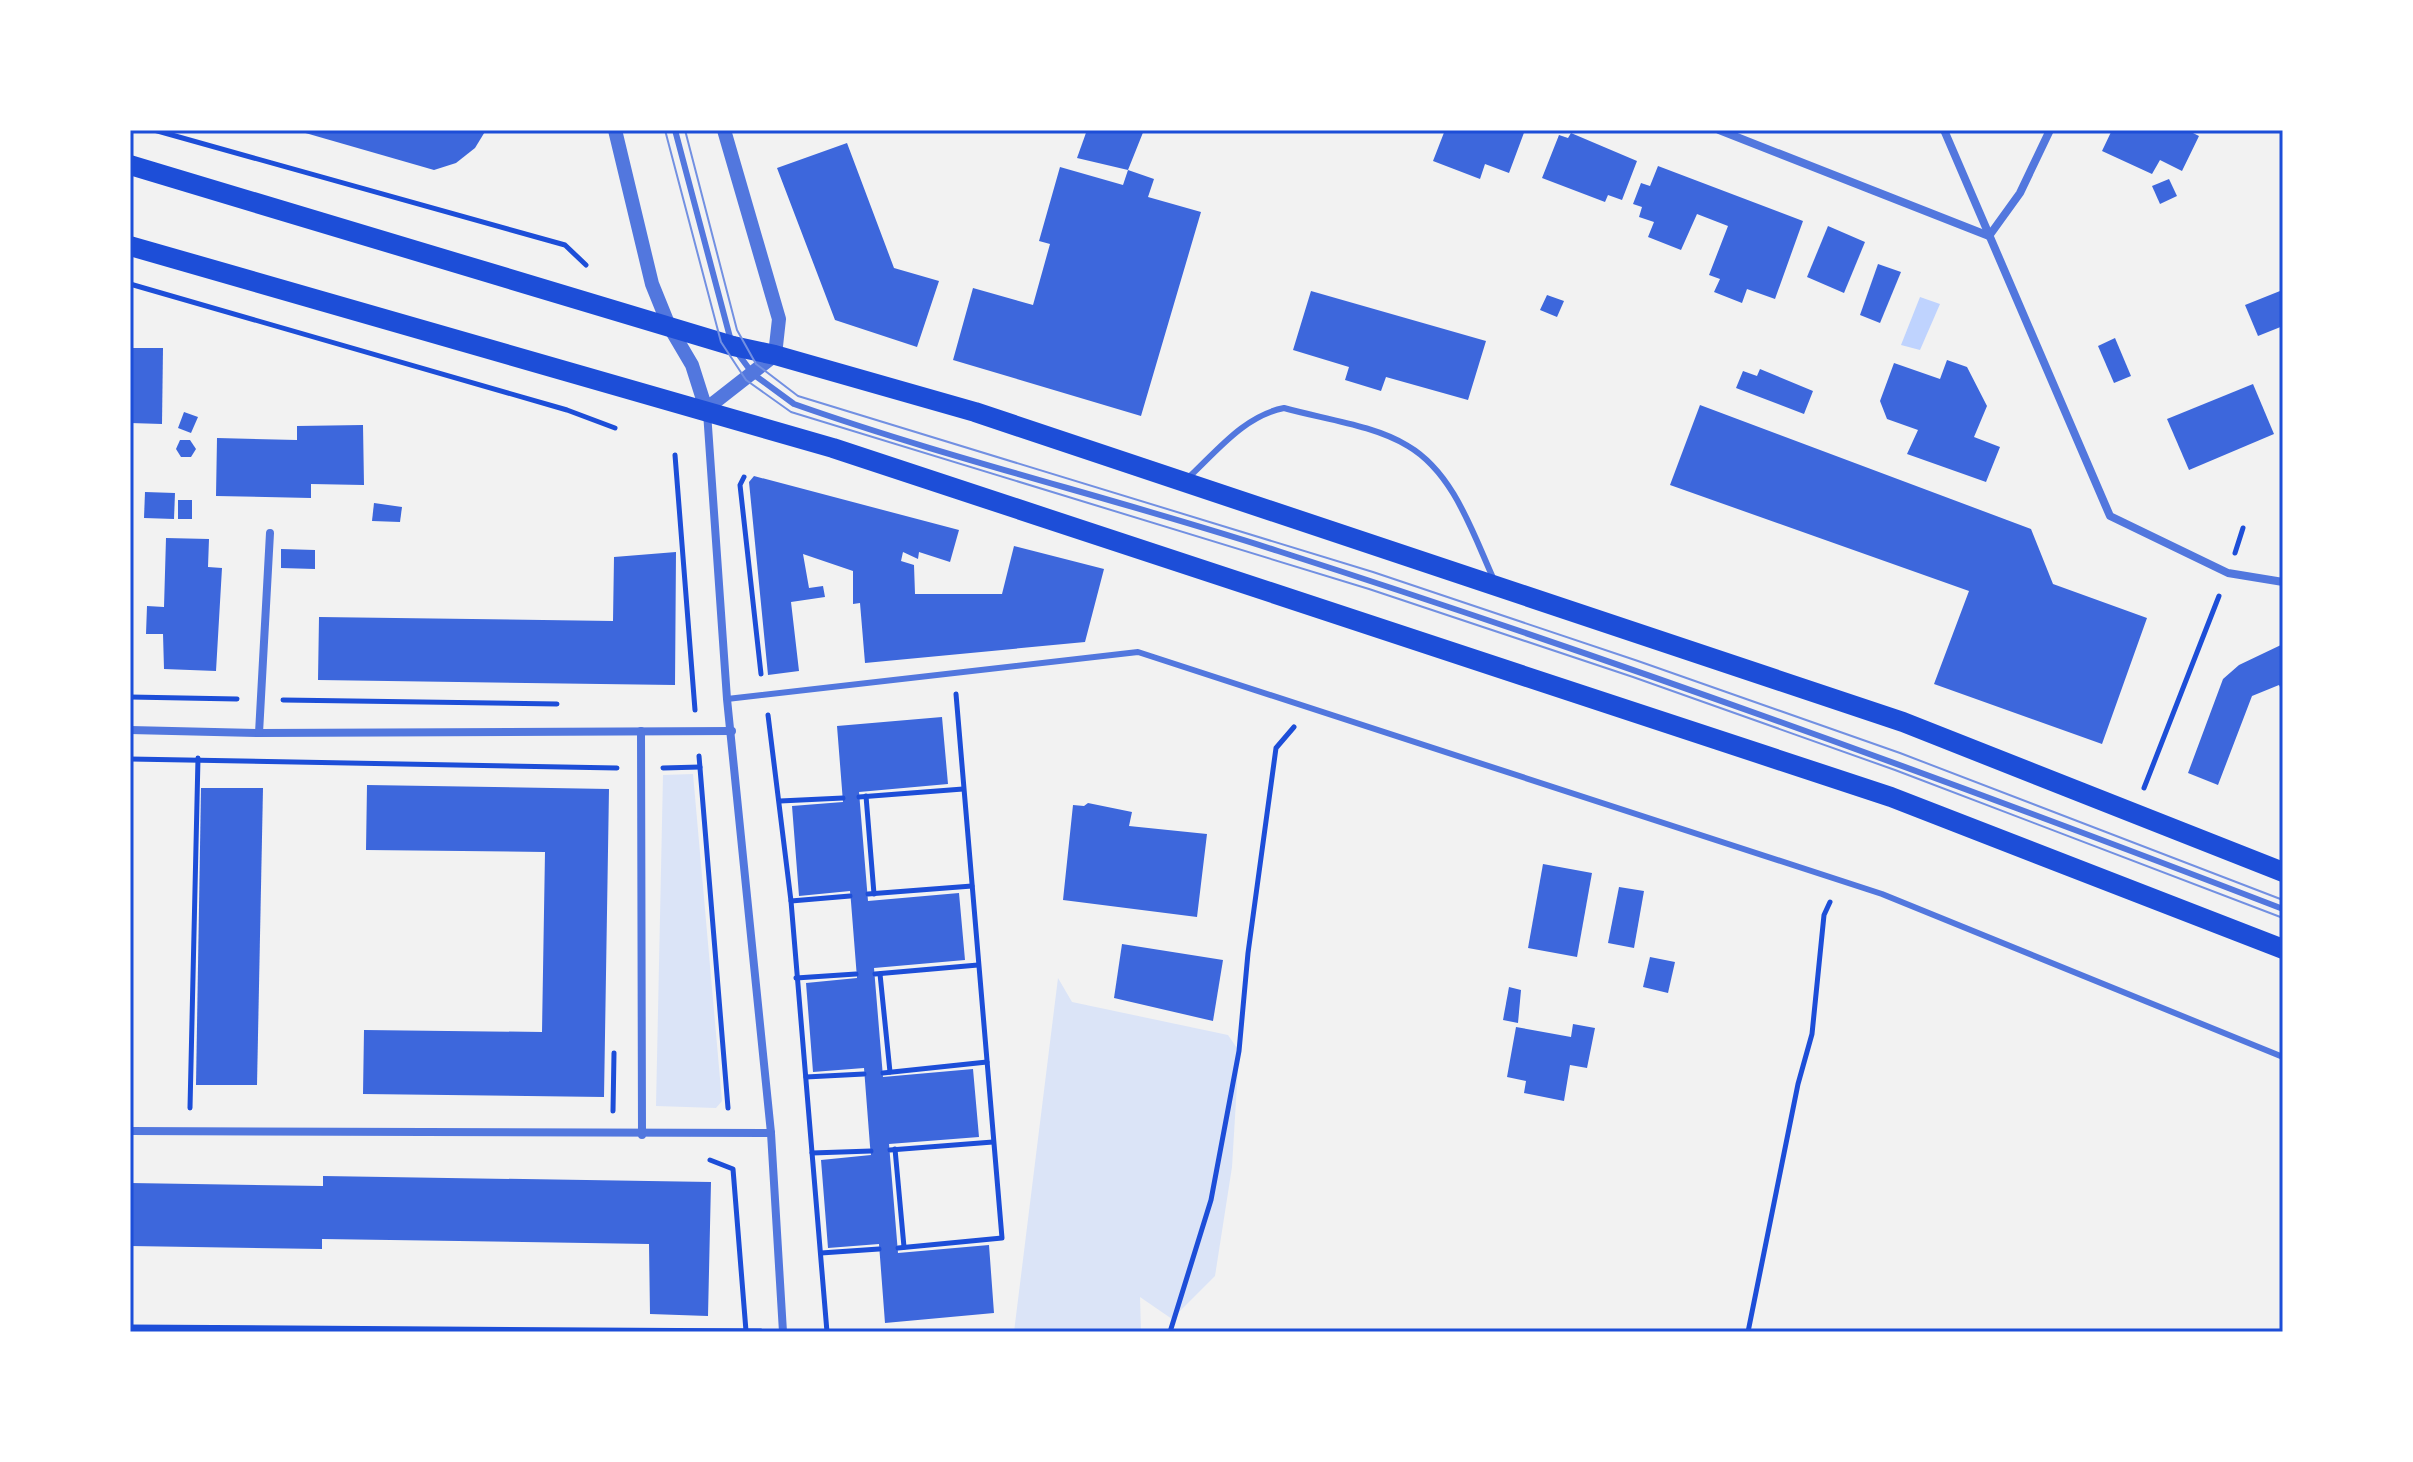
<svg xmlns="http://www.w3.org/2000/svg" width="2413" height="1462" viewBox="0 0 2413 1462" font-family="'Source Serif 4',serif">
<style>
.green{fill:#dbe4f7}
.water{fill:#bfd3fe}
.building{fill:#3d67dc}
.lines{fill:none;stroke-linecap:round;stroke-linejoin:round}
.path{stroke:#1d4ed8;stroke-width:5}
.service{stroke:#5277de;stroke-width:6}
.minor{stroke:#5277de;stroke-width:8}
.tertiary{stroke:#5277de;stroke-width:14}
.primary{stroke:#1d4ed8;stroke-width:20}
.tram{stroke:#7290e2;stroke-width:2}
.neatline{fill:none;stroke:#1d4ed8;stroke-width:3}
</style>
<rect width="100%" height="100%" fill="#f2f2f2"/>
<g class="green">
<polygon points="693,774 722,1101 716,1108 656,1106 663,775"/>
<polygon points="1058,978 1072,1002 1228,1035 1239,1051 1232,1167 1215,1276 1172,1319 1140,1297 1141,1332 1014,1332"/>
</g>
<polygon class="water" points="1920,297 1940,304 1920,350 1901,345"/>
<g class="building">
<polygon points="295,130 486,130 475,148 456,163 434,170"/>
<polygon points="1087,130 1144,130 1128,170 1077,158"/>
<polygon points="1445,130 1525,130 1509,173 1485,164 1480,179 1433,161"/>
<polygon points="2112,130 2187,130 2199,136 2182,171 2160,160 2152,174 2102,151"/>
<polygon points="1571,133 1637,161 1622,200 1608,195 1605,202 1542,178 1559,135 1568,138"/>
<polygon points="847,143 894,268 939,281 917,347 835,320 777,168"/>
<polygon points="1658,166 1803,221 1775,299 1747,289 1742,303 1714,292 1720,279 1709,275 1728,226 1697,214 1681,250 1648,237 1654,222 1639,217 1642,207 1633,204 1641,183 1650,186"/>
<polygon points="1060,167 1123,185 1128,170 1154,179 1148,197 1201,212 1141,416 953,360 973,288 1033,305 1050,244 1039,241"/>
<polygon points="2169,179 2177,196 2160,204 2152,186"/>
<polygon points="1828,226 1865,242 1844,293 1807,277"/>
<polygon points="1878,264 1901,272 1880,323 1860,315"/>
<polygon points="1311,291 1486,341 1468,400 1386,377 1381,391 1345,380 1349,367 1293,350"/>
<polygon points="2280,291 2283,326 2258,336 2245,305"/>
<polygon points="1547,295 1564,301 1557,317 1540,310"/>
<polygon points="2115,338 2131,376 2114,383 2098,346"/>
<polygon points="130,348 163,348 162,424 130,423"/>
<polygon points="1947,360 1967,367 1987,406 1974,437 2000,447 1986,482 1907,454 1918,430 1887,419 1880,401 1894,363 1940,379"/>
<polygon points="1760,369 1813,391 1804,414 1736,388 1743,371 1757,376"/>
<polygon points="2253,384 2274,434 2189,470 2167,419"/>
<polygon points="1700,405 2031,529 2053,584 2147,618 2102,744 1934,684 1969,591 1670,485"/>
<polygon points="184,412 198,417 191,433 178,428"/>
<polygon points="363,425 364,485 311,484 311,498 216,496 217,438 297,440 297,426"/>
<polygon points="180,440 190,440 196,449 191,457 181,457 176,449"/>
<polygon points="754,476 959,530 950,562 919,552 918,559 903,552 901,561 914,565 915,594 1002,594 1014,546 1104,569 1085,642 865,663 860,603 853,604 853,571 803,554 809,588 823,586 825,597 791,602 799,671 768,675 749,482"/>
<polygon points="145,492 175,493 174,519 144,518"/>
<rect x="178" y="500" width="14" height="19"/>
<polygon points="374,503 402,507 400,522 372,521"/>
<polygon points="166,538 209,539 208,567 222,568 216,671 164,669 163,634 146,634 147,606 164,607"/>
<polygon points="281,549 315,550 315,569 281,568"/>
<polygon points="676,552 675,685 318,680 319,617 613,621 614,557"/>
<polygon points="2283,644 2283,693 2279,685 2252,696 2218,785 2188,773 2223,679 2239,665"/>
<polygon points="942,717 948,784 859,792 868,901 959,893 965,960 874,968 883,1077 973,1069 979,1137 889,1144 898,1253 989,1245 994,1313 885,1323 879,1244 828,1248 821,1160 871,1155 870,1146 864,1068 813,1072 806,983 857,978 851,902 850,891 799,896 792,806 843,802 837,726"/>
<polygon points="367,785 609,789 604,1097 363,1094 364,1030 542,1032 545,852 366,850"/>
<polygon points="201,788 263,788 257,1085 196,1085"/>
<polygon points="1088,803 1132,812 1129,826 1207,834 1197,917 1063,900 1073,805 1084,806"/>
<polygon points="1543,864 1592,873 1577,957 1528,948"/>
<polygon points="1619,887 1644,891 1634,948 1608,943"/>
<polygon points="1122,944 1223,960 1213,1021 1114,998"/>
<polygon points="1650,957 1675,962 1668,993 1643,987"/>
<polygon points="1509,987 1521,990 1518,1023 1503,1020"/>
<polygon points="1573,1024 1595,1028 1587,1068 1570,1065 1564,1101 1524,1093 1526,1081 1507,1077 1516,1027 1571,1037"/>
<polygon points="323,1176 711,1182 708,1316 650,1314 649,1244 322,1239 322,1249 130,1246 130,1183 323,1186"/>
</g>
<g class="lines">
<g class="path">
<polyline points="154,130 565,245 586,265"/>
<polyline points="130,284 567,410 615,428"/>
<polyline points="675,455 695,710"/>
<polyline points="744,477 740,485 761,674"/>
<polyline points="2235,553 2243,528"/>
<polyline points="130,697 237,699"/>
<polyline points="283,700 557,704"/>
<polyline points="768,715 791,901 827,1332"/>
<polyline points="699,756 728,1108"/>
<polyline points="130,759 617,768"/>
<polyline points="663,768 700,767"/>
<polyline points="2144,788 2219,596"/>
<polyline points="866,796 874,894"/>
<polyline points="859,797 963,789"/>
<polyline points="780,801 843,798"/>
<polyline points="868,894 972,886"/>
<polyline points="791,901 850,896"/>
<polyline points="875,974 978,965"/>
<polyline points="880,974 890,1072"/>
<polyline points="796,978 856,974"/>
<polyline points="883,1073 987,1062"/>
<polyline points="806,1077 864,1074"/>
<polyline points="190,1108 198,758"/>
<polyline points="613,1111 614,1053"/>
<polyline points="895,1149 904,1247"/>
<polyline points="890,1150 993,1142"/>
<polyline points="812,1153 871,1151"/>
<polyline points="710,1160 733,1169 746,1331"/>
<polyline points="898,1248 1002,1238 956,694"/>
<polyline points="821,1253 879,1249"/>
<polyline points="130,1327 761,1331"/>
<polyline points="1170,1332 1211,1200 1239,1051 1248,953 1276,748 1294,727"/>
<polyline points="1748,1332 1798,1084 1812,1034 1824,915 1830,902"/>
</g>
<g class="service">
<polyline points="675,130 731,341"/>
<path d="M736,351L753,374L794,404C953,460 1118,499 1278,551C1617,660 1951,781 2283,909"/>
<path d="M1188,478C1217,451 1244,416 1284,408C1323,419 1374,425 1408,446C1454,473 1473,534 1494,580"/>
<polyline points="727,699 1138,652 1882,894 2283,1057"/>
</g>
<g class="minor">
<polyline points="1719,130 1989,236 2020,193 2050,130"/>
<polyline points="1944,130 2110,516 2228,573 2283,582"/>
<polyline points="707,412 727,699 771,1133 783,1332"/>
<polyline points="130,730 259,733 732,731"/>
<polyline points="641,731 642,1135"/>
<polyline points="259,733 270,533"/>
<polyline points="130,1131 771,1133"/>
</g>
<polyline class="tertiary" points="615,130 652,284 669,326 692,365 706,409 775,355 779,319 724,130"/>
<g class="primary">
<polyline points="130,165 733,346 775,355 975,412 1903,722 2283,872"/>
<polyline points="130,246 833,448 1891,797 2283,949"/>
</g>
<g class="tram">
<polyline points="665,130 721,342 746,380 791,412 1369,589 1633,677 1895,770 2283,918"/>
<polyline points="685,130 737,330 756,364 798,396 1373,572 1638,661 1900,753 2283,900"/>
</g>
</g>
<rect width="2413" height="1462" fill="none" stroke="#ffffff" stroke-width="264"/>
<rect x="132" y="132" width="2149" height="1198" class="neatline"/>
</svg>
